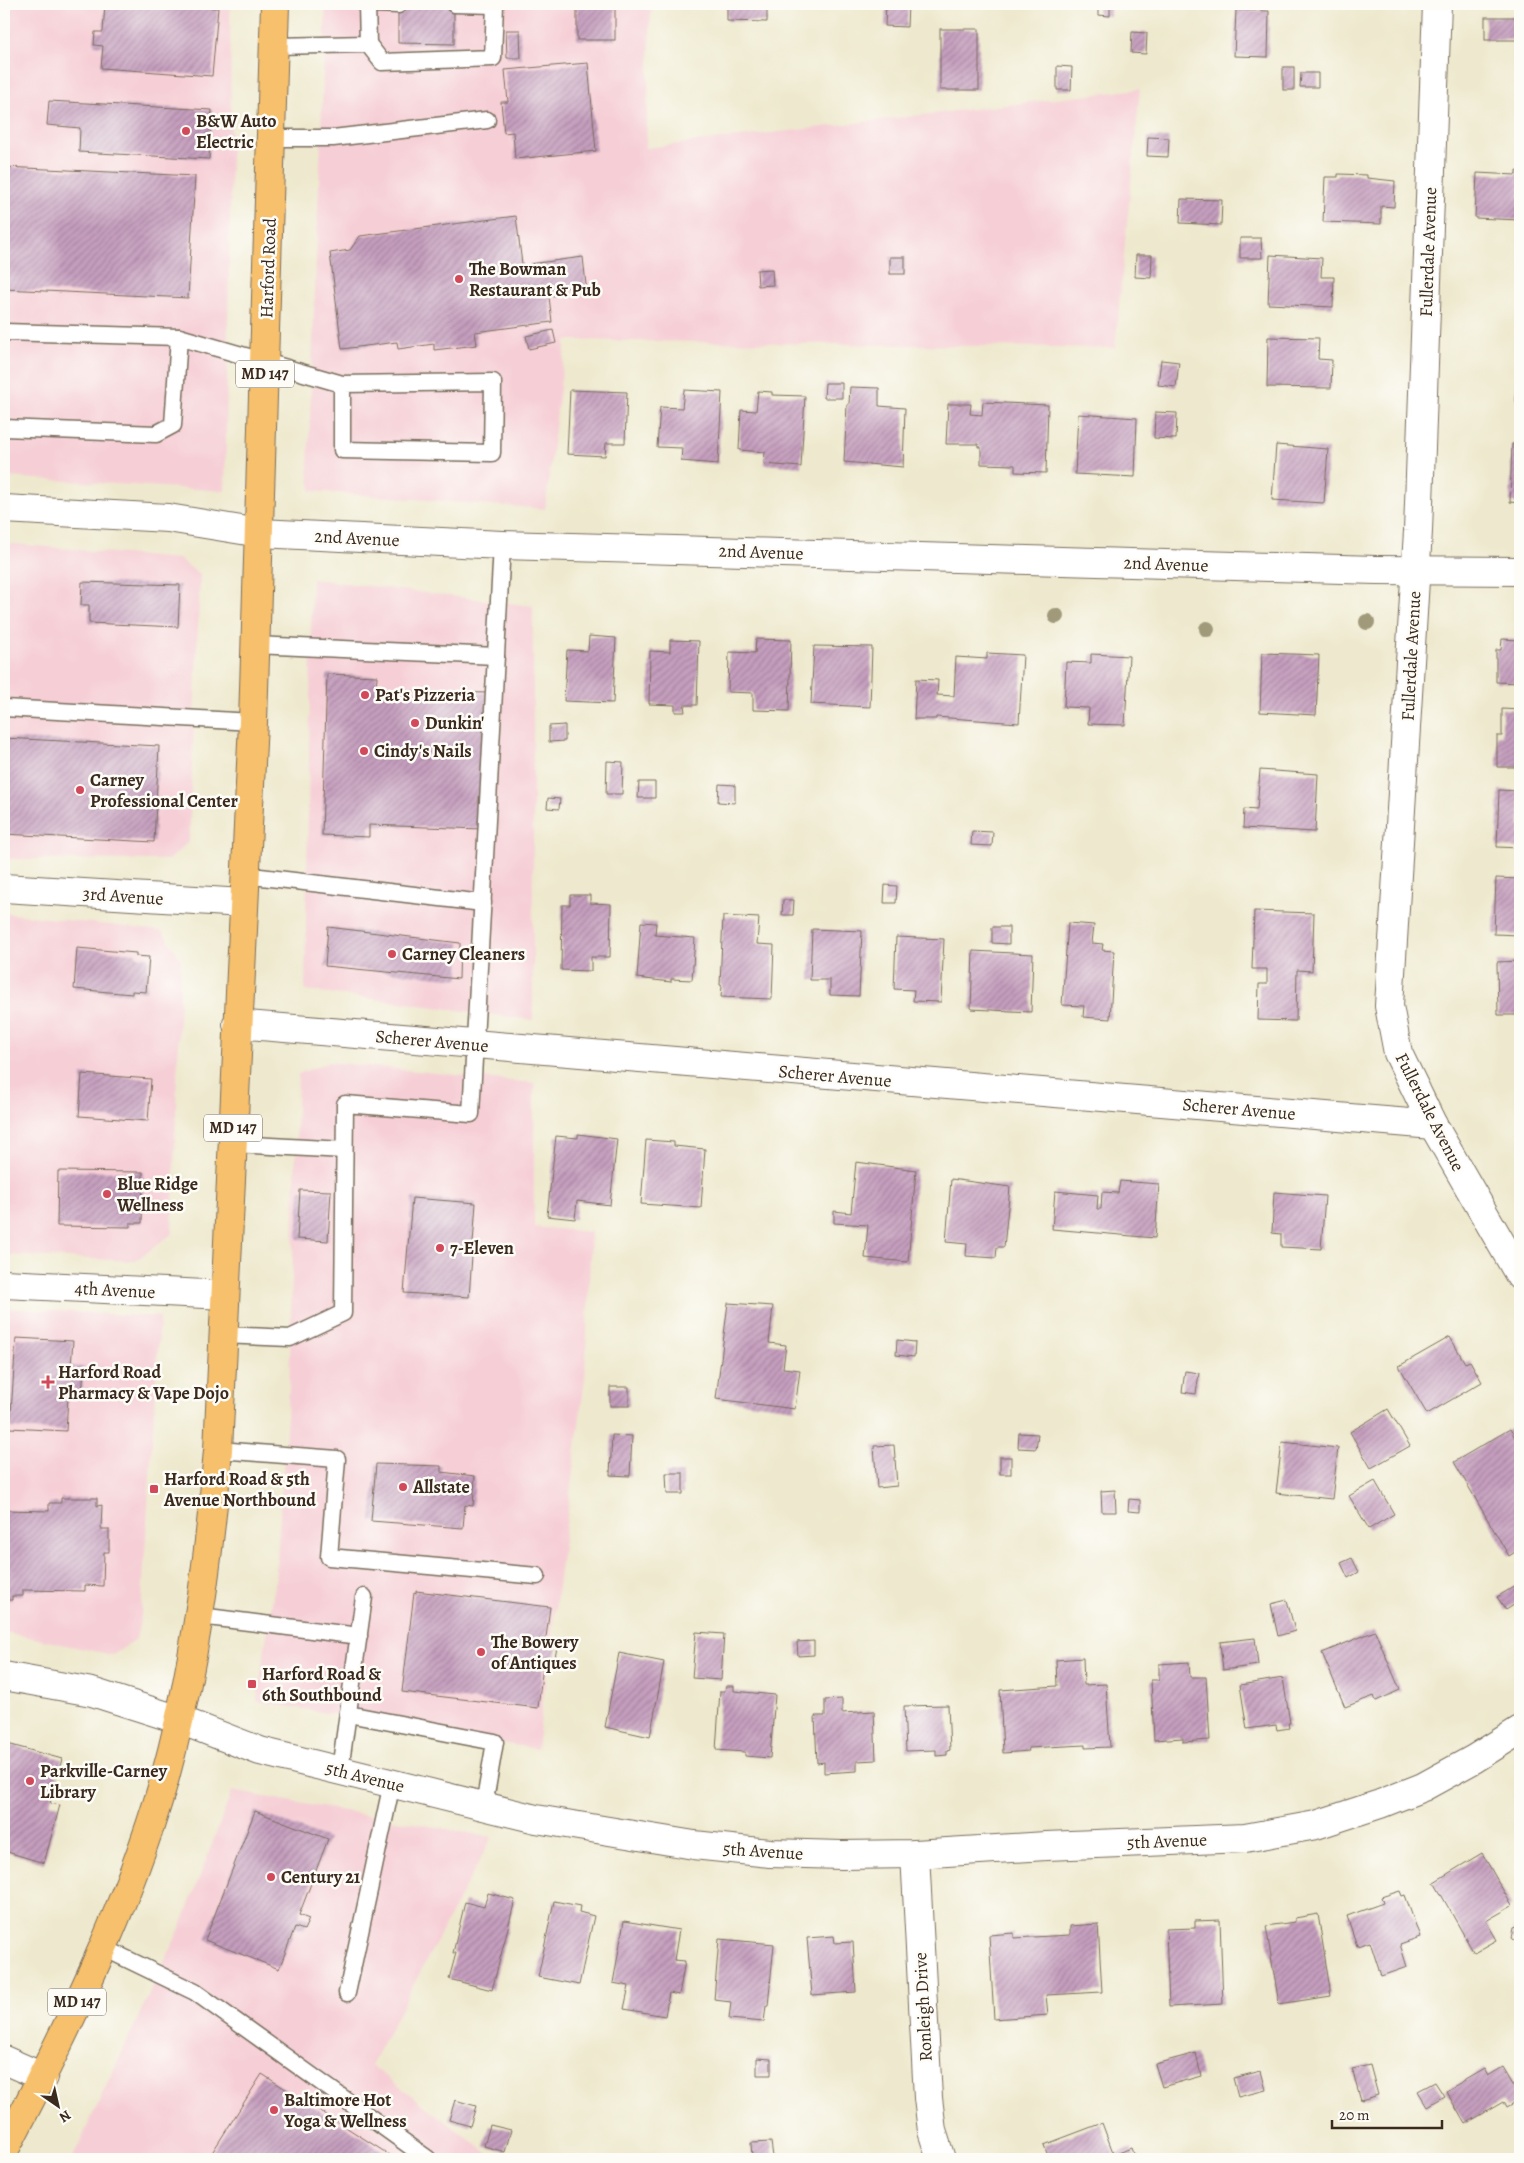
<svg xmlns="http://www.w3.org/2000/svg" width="1524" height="2163" viewBox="0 0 1524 2163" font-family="Alegreya,serif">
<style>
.built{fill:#f6cfd6}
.building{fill:url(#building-hatch)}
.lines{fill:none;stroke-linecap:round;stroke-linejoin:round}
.service-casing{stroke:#7a6d5c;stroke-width:19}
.minor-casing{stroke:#7a6d5c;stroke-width:30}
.primary-casing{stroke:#7a6d5c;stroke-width:30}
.service{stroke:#fff;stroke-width:16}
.minor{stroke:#fff;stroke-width:28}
.primary{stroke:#f7c06c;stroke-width:28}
.tree{fill:#a09a7a}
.poi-dot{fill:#d1495b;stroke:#fdfcf7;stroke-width:2}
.labels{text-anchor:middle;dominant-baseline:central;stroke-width:5;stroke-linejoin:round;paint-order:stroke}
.shield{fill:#fdfcf7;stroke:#75695f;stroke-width:1}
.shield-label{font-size:16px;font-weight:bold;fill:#3b2a1e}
.poi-label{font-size:18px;font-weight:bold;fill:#3b2a1e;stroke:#fdfcf7;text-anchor:start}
.street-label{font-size:18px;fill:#3b2a1e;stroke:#fdfcf7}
</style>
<defs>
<pattern id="building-hatch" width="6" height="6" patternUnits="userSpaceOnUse" patternTransform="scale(1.25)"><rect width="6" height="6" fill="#c69fbf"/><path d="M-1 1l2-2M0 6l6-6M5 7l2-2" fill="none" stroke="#a2829b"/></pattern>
</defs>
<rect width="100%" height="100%" fill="#fdfcf7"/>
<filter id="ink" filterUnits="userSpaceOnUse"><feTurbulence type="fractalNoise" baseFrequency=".02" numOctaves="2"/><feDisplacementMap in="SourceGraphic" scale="10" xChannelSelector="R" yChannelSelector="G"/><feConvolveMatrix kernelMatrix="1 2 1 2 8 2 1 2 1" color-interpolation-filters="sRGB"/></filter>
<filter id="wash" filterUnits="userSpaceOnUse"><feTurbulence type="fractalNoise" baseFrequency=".0096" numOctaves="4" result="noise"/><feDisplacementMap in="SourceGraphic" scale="20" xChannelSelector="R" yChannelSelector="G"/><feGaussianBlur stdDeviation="1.12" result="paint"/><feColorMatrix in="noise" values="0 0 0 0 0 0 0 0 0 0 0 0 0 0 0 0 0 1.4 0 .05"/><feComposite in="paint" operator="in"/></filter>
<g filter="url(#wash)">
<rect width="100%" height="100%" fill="#eee9ce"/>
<g class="built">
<polygon points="4,4 230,4 231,156 225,491 4,477"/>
<polygon points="326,4 651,4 646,148 1140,89 1115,348 566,340 545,509 311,491 308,469"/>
<polygon points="4,543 179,559 200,575 189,841 169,860 4,859"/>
<polygon points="312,579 533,606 533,1020 305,990"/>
<polygon points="4,913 162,931 181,959 172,1234 135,1261 4,1255"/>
<polygon points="329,1062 534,1083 534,1227 591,1232 585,1378 537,1749 257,1701 276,1575 289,1387 298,1074"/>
<polygon points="4,1308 160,1317 141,1615 136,1639 113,1655 4,1632"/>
<polygon points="232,1791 492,1837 371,2065 495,2159 72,2159 181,1926"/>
</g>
<g id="blocks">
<g class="building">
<polygon points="105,4 156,4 218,8 212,76 101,68 103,46 94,45 95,32 103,32"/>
<polygon points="398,4 454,4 454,44 398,43"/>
<rect x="577" y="4" width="38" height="36"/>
<polygon points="727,4 767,4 767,22 727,21"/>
<polygon points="886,4 908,4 907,27 885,26"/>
<polygon points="1098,4 1110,4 1110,16 1098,15"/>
<polygon points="1236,10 1269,11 1268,57 1234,56"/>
<rect x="1485" y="17" width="33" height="23"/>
<rect x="940" y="29" width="39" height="61"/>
<polygon points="506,30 520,30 521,58 507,58"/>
<polygon points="1132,32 1147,33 1146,54 1131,53"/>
<polygon points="588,63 596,151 515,159 513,132 504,133 501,102 508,102 505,70"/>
<polygon points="1057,66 1072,67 1071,90 1057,90"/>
<rect x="1283" y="67" width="11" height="23"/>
<polygon points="1301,73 1318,73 1318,87 1300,87"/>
<polygon points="49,101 212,110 209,159 79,152 80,128 47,125"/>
<polygon points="1148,137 1169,138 1168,157 1147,156"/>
<polygon points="4,167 195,176 188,298 4,289"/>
<polygon points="1516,171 1520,172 1520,220 1475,218 1477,173 1516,175"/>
<polygon points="1338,174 1367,175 1367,178 1395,181 1394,207 1381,206 1381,224 1323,222 1325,177 1338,177"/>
<polygon points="1181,199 1222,200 1221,225 1180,223"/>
<polygon points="516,216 523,272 531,271 530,264 583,257 586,285 556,289 557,295 549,297 552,322 475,332 477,345 434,350 434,344 398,349 397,342 342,349 330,253 350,250 360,236"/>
<polygon points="1240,238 1261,238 1262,258 1240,258"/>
<polygon points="1136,255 1152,255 1151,278 1135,277"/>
<polygon points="1270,255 1322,258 1321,277 1334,277 1333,307 1268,304"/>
<rect x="890" y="257" width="15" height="17"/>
<polygon points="772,269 773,285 758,286 757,270"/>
<polygon points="553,330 556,343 529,349 526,336"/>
<polygon points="1268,337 1319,338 1318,359 1332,360 1331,388 1267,387"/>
<polygon points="1518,343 1520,343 1520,402 1516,402"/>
<polygon points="1161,360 1179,362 1176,387 1158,385"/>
<polygon points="825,383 842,383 842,398 824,398"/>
<polygon points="850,387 879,388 879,406 905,408 903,467 844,462 847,405 849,404"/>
<polygon points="570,390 627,392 625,443 606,443 605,456 567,454"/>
<polygon points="684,390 722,392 718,464 681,461 682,448 657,447 660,407 682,408"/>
<polygon points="758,391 772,392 772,395 805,396 801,467 764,464 765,452 739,450 741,410 756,411"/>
<polygon points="983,402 1048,405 1046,473 1015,472 1015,465 981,464 981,447 978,447 978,444 946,444 948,404 971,404 970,414 982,415"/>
<polygon points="1155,412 1177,413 1176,439 1154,438"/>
<polygon points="1078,414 1137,418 1135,477 1075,474"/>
<polygon points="1512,444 1520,445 1520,503 1510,502"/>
<polygon points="1276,445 1328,449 1324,503 1272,500"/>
<polygon points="82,582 180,585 178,627 89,623 89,605 81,605"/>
<polygon points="589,636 616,638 613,703 564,701 567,650 588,651"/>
<polygon points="756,639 791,640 789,711 753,710 753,693 728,692 729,652 755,653"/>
<polygon points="1502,639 1520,640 1520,683 1496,682 1496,650 1501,650"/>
<polygon points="670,640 699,641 697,705 684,705 685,712 675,712 675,705 649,704 650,651 670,652"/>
<polygon points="814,646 872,647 870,707 811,704"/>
<polygon points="987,653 1023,655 1019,723 936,717 936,719 914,719 916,679 938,680 937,695 954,696 956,657 987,659"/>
<polygon points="1262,653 1319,655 1316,715 1260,712"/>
<polygon points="1091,654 1129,656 1125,725 1088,724 1089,708 1064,707 1066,662 1091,663"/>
<polygon points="327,674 377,676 376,690 487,693 482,829 369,825 369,837 322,835"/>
<polygon points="1502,709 1520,710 1520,767 1497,767 1497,736 1502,736"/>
<polygon points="565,725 565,741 549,742 549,726"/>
<polygon points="4,738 159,746 154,842 4,834"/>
<polygon points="607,761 623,762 622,794 606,794"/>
<polygon points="1260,770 1318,774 1315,832 1243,828 1244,809 1257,810"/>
<polygon points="639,782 655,782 655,798 638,798"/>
<polygon points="719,784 735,785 735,803 718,802"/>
<polygon points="1499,790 1520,791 1520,848 1497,847"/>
<polygon points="548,798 560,799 559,809 547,808"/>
<polygon points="972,831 993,832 992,846 971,845"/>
<polygon points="1496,878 1520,879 1520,935 1494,934"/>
<polygon points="885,885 897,886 896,903 884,903"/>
<polygon points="570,895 590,895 590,903 611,904 610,957 591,957 591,971 561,970 562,905 570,905"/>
<polygon points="783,900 794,900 793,915 782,915"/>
<polygon points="1254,911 1314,913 1312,971 1297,970 1296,1021 1258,1020 1259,984 1267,984 1267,969 1252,969"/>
<polygon points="723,916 759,918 757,944 774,945 772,999 721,997 722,986 720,985"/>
<polygon points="641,922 656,923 655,935 695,938 692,980 671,979 671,982 637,978"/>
<polygon points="1068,923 1094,925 1092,943 1103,944 1102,950 1114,951 1110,1019 1083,1017 1084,1006 1062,1005"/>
<polygon points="328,927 460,943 459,979 325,966"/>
<polygon points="992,927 1009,927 1009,944 992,943"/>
<polygon points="812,929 862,931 859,996 830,995 830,980 810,980"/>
<polygon points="896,937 944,939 941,1002 913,1001 914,990 894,989"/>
<polygon points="77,948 136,953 136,956 149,957 146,992 132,991 132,994 74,989"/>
<polygon points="973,951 1033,954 1031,1012 971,1009"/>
<polygon points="1520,961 1520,1015 1498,1015 1497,962"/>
<polygon points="82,1074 151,1079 148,1121 79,1116"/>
<polygon points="578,1134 617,1139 610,1205 577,1201 575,1219 547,1216 556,1136 578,1138"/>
<polygon points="646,1140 674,1142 674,1146 705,1149 701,1208 641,1204"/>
<polygon points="856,1162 916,1170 908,1262 865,1258 868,1225 834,1223 834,1211 851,1213"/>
<polygon points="58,1171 143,1172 142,1223 130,1223 130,1227 57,1226"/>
<polygon points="951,1179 1010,1187 1004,1247 997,1247 996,1258 966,1256 967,1244 946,1242"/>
<polygon points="1120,1181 1159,1184 1155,1238 1052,1229 1055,1191 1098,1195 1097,1209 1101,1209 1102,1192 1118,1193"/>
<polygon points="300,1190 331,1191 328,1241 297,1239"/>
<polygon points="1274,1192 1325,1196 1321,1249 1281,1247 1281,1234 1272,1233"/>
<polygon points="412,1198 476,1203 469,1297 404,1293"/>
<polygon points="728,1303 773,1306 769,1343 786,1345 783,1368 800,1370 795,1409 716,1399"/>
<polygon points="1450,1337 1465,1363 1470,1361 1482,1382 1427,1414 1399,1366"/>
<polygon points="16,1338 73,1341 71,1366 84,1367 82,1397 68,1397 66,1431 10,1428"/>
<polygon points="897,1340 915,1342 914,1357 896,1355"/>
<polygon points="1185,1371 1199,1373 1196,1394 1182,1392"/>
<rect x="610" y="1387" width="19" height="19"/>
<polygon points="1388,1409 1410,1446 1371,1468 1350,1432"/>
<polygon points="1510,1429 1520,1446 1520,1451 1517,1453 1520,1459 1520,1549 1509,1556 1454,1462"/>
<polygon points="1019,1433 1038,1434 1036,1449 1018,1448"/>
<polygon points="612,1435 632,1436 630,1476 610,1475"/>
<polygon points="1282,1442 1338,1448 1332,1499 1276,1493"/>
<polygon points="894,1445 897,1486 877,1488 874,1446"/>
<rect x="1000" y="1457" width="11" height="17"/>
<polygon points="376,1464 441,1466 441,1472 475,1476 473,1506 465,1505 463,1528 371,1521"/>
<polygon points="666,1473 683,1473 683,1494 667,1494"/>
<polygon points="1375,1481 1394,1514 1369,1529 1349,1496"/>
<polygon points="1115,1490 1116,1512 1102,1512 1101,1491"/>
<polygon points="61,1498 97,1498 97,1506 102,1505 101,1529 109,1529 109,1552 104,1552 103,1586 85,1585 85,1591 23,1590 23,1596 12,1596 12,1600 4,1600 4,1510 49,1511 49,1503 61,1503"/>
<polygon points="1129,1499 1140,1500 1140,1512 1128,1511"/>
<polygon points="1352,1558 1359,1572 1348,1578 1341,1563"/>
<polygon points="1520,1583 1520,1601 1506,1610 1497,1597"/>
<polygon points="416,1591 550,1607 545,1645 557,1647 555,1658 544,1657 538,1708 402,1692 414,1593 416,1594"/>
<polygon points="1287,1600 1295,1631 1278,1636 1271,1604"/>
<polygon points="1375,1631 1400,1690 1376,1701 1374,1696 1345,1707 1322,1653"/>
<polygon points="696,1632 724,1634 721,1680 692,1678"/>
<polygon points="1255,1638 1258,1665 1223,1670 1220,1642"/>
<polygon points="814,1641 814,1655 798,1656 797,1642"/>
<polygon points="619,1653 664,1662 650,1737 605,1727"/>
<polygon points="1083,1658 1084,1685 1106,1684 1110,1747 1085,1748 1085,1745 1028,1748 1029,1751 1003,1753 1000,1690 1057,1686 1056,1660"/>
<polygon points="1189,1662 1190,1677 1206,1677 1210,1740 1183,1742 1183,1738 1154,1740 1151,1680 1159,1680 1159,1664"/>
<polygon points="1283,1678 1290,1723 1288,1723 1289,1728 1277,1730 1276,1725 1247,1729 1240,1685"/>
<polygon points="726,1686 734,1686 734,1691 775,1695 770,1758 745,1756 745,1752 716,1750 720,1691 725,1691"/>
<polygon points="842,1699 842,1713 874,1711 876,1760 857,1761 857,1771 824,1773 824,1762 817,1763 815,1716 825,1716 825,1700"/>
<polygon points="948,1705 950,1750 947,1751 947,1755 936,1756 936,1750 906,1751 904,1706"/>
<polygon points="4,1743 62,1759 50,1803 60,1805 44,1863 4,1851"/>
<polygon points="255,1811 328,1839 299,1915 309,1919 304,1930 295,1927 279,1969 205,1940"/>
<polygon points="1482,1853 1512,1906 1486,1921 1497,1940 1474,1953 1434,1882"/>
<polygon points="1400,1891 1402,1896 1405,1895 1420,1937 1400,1944 1407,1967 1381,1976 1370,1942 1357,1946 1347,1916 1383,1903 1381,1897"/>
<polygon points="488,1893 515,1900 492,1990 449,1979 456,1953 453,1953 465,1902 484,1907"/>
<polygon points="554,1901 580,1906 579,1912 594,1916 579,1985 538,1977"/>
<polygon points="1318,1914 1331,1996 1279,2004 1266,1926 1295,1922 1295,1918"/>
<polygon points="1220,1920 1223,2004 1169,2007 1166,1929 1195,1928 1195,1921"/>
<polygon points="624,1921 679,1930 674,1960 685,1961 679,1995 669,1993 665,2016 624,2009 629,1986 613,1983"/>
<polygon points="1098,1924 1102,1992 1046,1995 1048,2015 994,2019 989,1935 1014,1933 1014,1938 1070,1935 1070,1926"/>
<polygon points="1520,1925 1520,1945 1512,1938 1514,1927"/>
<polygon points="834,1936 835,1943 853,1942 856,1992 812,1995 807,1938"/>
<polygon points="719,1939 774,1944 768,2006 766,2006 764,2022 729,2019 731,2002 714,2000"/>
<polygon points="1196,2053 1201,2076 1162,2087 1155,2064"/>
<polygon points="757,2058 771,2059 771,2075 757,2075"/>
<polygon points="1370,2065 1378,2095 1361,2100 1352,2069"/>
<polygon points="1503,2067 1520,2096 1520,2100 1506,2108 1503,2102 1465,2124 1446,2091 1484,2069 1488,2076"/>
<polygon points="1261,2071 1266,2090 1238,2097 1233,2078"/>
<polygon points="262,2074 396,2159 208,2159"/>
<polygon points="1435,2082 1444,2096 1427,2106 1418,2091"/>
<polygon points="455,2100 476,2106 470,2126 449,2120"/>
<polygon points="1102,2123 1114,2155 1131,2148 1135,2159 1049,2159 1044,2145"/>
<polygon points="490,2125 511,2130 505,2152 484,2146"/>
<polygon points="771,2142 773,2157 752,2158 751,2143"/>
</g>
</g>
</g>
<g filter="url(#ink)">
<use href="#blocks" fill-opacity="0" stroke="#7a6d5c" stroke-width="1"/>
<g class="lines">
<defs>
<g id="service">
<polyline points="374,4 398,5"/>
<polyline points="454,4 495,5"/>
<polyline points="368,44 382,62 493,58 495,4"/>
<polyline points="275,46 368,44 367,4"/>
<polyline points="272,138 333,138 487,120"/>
<polyline points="4,332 179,337 342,384 493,382 492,453 342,450 342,384"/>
<polyline points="4,428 156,434 173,425 179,337"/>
<polyline points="255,645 496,656"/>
<polyline points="4,708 253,722"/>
<polyline points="244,875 483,903"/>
<polyline points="232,1144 344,1150"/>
<polyline points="223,1335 290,1338 343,1313 345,1104 471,1114 502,545"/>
<polyline points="218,1450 337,1459 329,1557 537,1576"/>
<polyline points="200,1616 359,1636"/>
<polyline points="348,1714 495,1742 484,1806"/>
<polyline points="340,1770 364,1597"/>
<polyline points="102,1947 195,1992 428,2159"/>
<polyline points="347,1993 392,1783"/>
</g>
<g id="minor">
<polyline points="1437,4 1418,531 1389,1006 1398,1053 1433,1125 1520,1276"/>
<polyline points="4,509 168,518 260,533 502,545 1376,570 1520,571"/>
<polyline points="4,888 243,903"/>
<polyline points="237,1024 1433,1125"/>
<polyline points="4,1284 225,1295"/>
<polyline points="4,1676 92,1692 180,1720 260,1751 536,1819 694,1845 770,1853 842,1855 915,1854 1046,1846 1245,1838 1316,1825 1380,1804 1423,1787 1474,1759 1520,1730"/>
<polyline points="915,1854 928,2098 932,2131 941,2159"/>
<polyline points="4,2060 43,2077"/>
</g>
<path id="primary" d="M4,2151C65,2034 127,1909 164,1781C194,1673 209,1562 218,1450L253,722L275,4"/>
</defs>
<use href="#service" class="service-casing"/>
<use href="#minor" class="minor-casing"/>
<use href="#primary" class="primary-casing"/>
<use href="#service" class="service"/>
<use href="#minor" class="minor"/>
<use href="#primary" class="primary"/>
</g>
<g class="tree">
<circle cx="1056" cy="616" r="8"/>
<circle cx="1367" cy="622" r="8"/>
<circle cx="1207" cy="629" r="8"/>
</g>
</g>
<g class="poi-dot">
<circle cx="186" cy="131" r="5"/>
<circle cx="459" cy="279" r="5"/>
<circle cx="365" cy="695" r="5"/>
<circle cx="415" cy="723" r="5"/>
<circle cx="364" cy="751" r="5"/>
<circle cx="80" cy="790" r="5"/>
<circle cx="392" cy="954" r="5"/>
<circle cx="107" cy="1194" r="5"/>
<circle cx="440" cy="1248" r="5"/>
<path d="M45.5 1374.5h5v5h5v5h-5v5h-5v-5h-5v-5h5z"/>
<circle cx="403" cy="1487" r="5"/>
<rect x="149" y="1484" width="10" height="10" rx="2.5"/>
<circle cx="481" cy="1652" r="5"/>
<rect x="247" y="1679" width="10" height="10" rx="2.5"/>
<circle cx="30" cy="1781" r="5"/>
<circle cx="271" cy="1877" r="5"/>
<circle cx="274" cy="2110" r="5"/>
</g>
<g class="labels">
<g class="shield">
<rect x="236" y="360.5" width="58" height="27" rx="4"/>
<rect x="204" y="1114.5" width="58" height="27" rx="4"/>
<rect x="48" y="1988.5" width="58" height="27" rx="4"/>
</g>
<g class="shield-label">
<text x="265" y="374">MD 147</text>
<text x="233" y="1128">MD 147</text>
<text x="77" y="2002">MD 147</text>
</g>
<g class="poi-label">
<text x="196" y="121">B&amp;W Auto<tspan x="196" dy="21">Electric</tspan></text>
<text x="469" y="269">The Bowman<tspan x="469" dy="21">Restaurant &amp; Pub</tspan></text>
<text x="375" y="695">Pat's Pizzeria</text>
<text x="425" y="723">Dunkin'</text>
<text x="374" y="751">Cindy's Nails</text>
<text x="90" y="780">Carney<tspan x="90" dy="21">Professional Center</tspan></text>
<text x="402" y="954">Carney Cleaners</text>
<text x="117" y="1184">Blue Ridge<tspan x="117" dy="21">Wellness</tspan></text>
<text x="450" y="1248">7-Eleven</text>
<text x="58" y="1372">Harford Road<tspan x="58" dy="21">Pharmacy &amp; Vape Dojo</tspan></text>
<text x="164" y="1479">Harford Road &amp; 5th<tspan x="164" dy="21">Avenue Northbound</tspan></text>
<text x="413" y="1487">Allstate</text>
<text x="491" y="1642">The Bowery<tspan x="491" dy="21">of Antiques</tspan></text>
<text x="262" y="1674">Harford Road &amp;<tspan x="262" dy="21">6th Southbound</tspan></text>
<text x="40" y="1771">Parkville-Carney<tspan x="40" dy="21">Library</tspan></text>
<text x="281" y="1877">Century 21</text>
<text x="284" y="2100">Baltimore Hot<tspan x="284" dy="21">Yoga &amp; Wellness</tspan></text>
</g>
<g class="street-label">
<text transform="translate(1428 252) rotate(-88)">Fullerdale Avenue</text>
<text transform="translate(268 268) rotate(-88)">Harford Road</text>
<text transform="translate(357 538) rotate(3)">2nd Avenue</text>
<text transform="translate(761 552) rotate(2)">2nd Avenue</text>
<text transform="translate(1166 564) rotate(2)">2nd Avenue</text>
<text transform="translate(1411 656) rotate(-87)">Fullerdale Avenue</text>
<text transform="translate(123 896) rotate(4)">3rd Avenue</text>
<text transform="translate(432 1041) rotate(5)">Scherer Avenue</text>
<text transform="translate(835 1076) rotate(5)">Scherer Avenue</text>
<text transform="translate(1239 1109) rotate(5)">Scherer Avenue</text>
<text transform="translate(1430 1112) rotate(63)">Fullerdale Avenue</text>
<text transform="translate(115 1290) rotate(3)">4th Avenue</text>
<text transform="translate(365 1777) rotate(14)">5th Avenue</text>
<text transform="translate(1167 1841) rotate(-2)">5th Avenue</text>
<text transform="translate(763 1851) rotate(4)">5th Avenue</text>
<text transform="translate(923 2007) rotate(-93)">Ronleigh Drive</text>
</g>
</g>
<rect width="1524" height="2163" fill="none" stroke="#fdfcf7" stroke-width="20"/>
<g transform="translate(58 2106) rotate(146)" stroke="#fdfcf7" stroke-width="4" paint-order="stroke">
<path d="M0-4L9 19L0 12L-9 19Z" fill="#3b2a1e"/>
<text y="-8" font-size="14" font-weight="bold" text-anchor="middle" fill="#3b2a1e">N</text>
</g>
<path d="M1332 2120v8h110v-8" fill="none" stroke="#3b2a1e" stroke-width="2.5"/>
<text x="1339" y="2120" font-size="15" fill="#3b2a1e" stroke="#fdfcf7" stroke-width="4" paint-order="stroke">20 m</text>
</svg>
